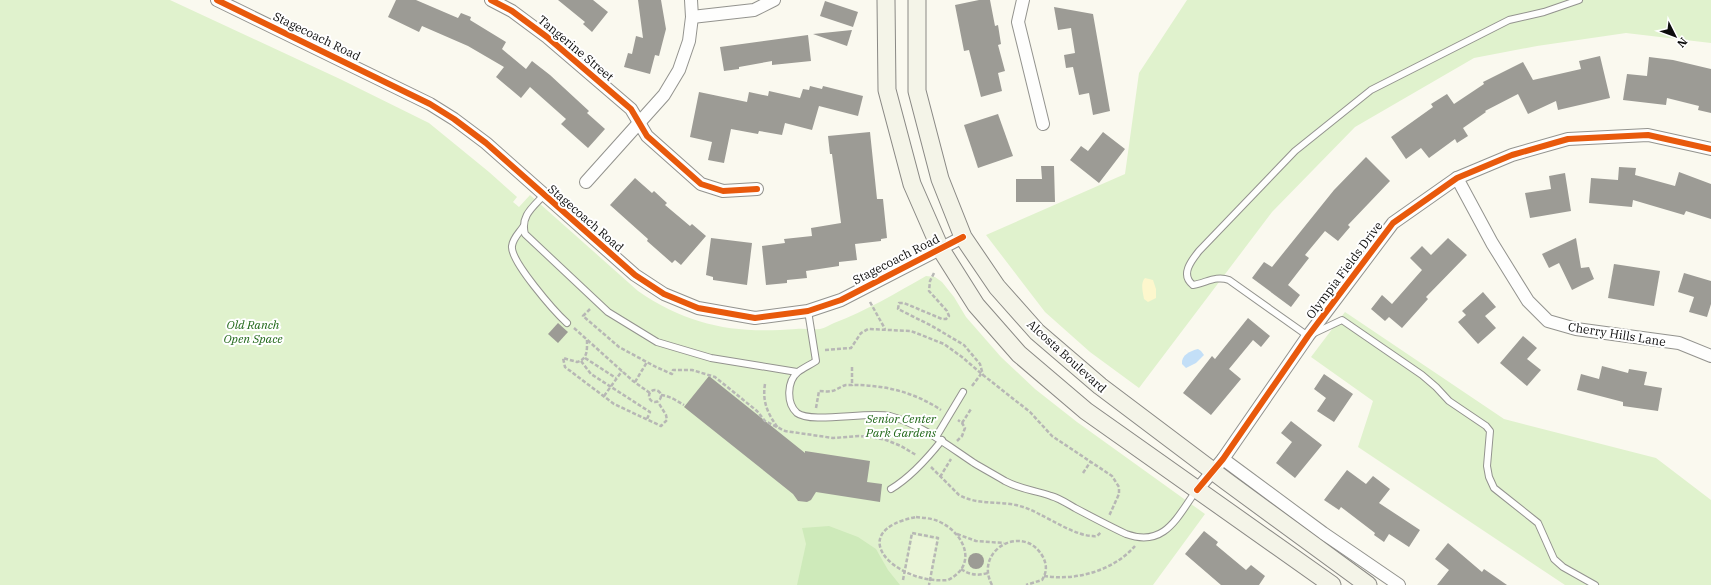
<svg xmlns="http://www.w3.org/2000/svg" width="1711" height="585" viewBox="0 0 1711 585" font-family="'IBM Plex Serif',serif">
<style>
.green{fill:#e0f2cd}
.forest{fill:#ceeaba}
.sand{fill:#fdf7cd}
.pitch{fill:#eaf5d7}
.water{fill:#c3dff7}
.building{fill:#9c9b95}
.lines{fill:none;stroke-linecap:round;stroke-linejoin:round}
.lane-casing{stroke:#93938e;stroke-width:8}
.street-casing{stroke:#93938e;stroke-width:14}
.secondary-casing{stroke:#8a8985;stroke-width:19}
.path{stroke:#b7b7b5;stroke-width:2.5;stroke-dasharray:4 2;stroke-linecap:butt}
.lane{stroke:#fefefd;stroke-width:6}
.street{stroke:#fefefd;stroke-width:12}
.secondary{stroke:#f4f4e8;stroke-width:17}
.cycleway-casing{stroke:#fff;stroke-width:8}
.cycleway{stroke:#e8590c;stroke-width:6}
.labels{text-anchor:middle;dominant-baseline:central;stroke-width:4;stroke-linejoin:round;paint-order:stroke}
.street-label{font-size:12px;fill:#0c0c0c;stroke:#fff}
.park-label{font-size:12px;font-style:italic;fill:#206718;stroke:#fff}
</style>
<rect width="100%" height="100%" fill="#faf9ef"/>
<g class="green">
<path d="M0,0H170L340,79L429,123L489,172L517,197L513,202L519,207L530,195L638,291C689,326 735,334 796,329C804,328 812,330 820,329C825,328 829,325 834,323C866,311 896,293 926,276L935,277L942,282L954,297L966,317L1001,357L1035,389L1077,422L1205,514L1153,585H0Z"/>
<polygon points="1187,0 1711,0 1711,43 1626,33 1537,46 1474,58 1355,127 1272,212 1139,388 1090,352 1045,312 986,235 1125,174 1139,73"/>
<polygon points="1345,312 1504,419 1656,458 1711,500 1711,585 1565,585 1358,447 1373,401 1311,357"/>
</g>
<polygon class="forest" points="829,526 858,537 876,549 888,570 900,585 797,585 806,544 802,528"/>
<path class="sand" d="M1145,278L1153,280L1156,289V298L1148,302L1144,299C1143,292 1140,283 1145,278Z"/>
<polygon class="pitch" points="913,535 937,540 929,579 905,575"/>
<path class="water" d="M1198,349L1201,351L1204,355L1196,363L1186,368L1182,364C1181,355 1190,351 1198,349Z"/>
<g class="building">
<polygon points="396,0 416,0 458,18 461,13 471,17 470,20 506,42 502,49 526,69 532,61 550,75 589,111 587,113 605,129 588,148 561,124 566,119 530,87 521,98 496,77 504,67 468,46 422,26 419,32 388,17"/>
<polygon points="558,0 593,0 608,12 592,32 583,24 585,22"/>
<polygon points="638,0 661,0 666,29 659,56 655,55 650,74 624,67 628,53 632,54 636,36 643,38"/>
<polygon points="979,0 990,0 995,26 998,25 1001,44 998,45 1005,71 998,73 1002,91 981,97 969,50 964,51 955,5"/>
<polygon points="825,1 858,12 853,27 820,16"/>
<polygon points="1054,7 1093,14 1110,111 1093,115 1089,93 1079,95 1073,67 1066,68 1064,55 1075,53 1071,28 1058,30"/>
<polygon points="852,30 847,46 813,34"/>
<polygon points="808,35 811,61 772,65 772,61 739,67 739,69 724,71 720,47"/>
<polygon points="1600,56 1610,98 1558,110 1556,101 1528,114 1518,94 1485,111 1486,112 1463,128 1468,136 1457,143 1455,139 1429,158 1421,148 1406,159 1391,137 1433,107 1431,104 1447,94 1454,104 1484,84 1483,82 1523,62 1533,80 1581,69 1579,61"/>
<polygon points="1649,57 1673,60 1711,69 1711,113 1698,110 1699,106 1667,98 1666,105 1623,100 1627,74 1647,76"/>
<polygon points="810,86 822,89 823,86 863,96 858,116 819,106 812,130 785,123 782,135 759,131 758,134 731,129 724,163 708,160 712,142 690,137 699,92 747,102 749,92 768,96 769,91 800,98 803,89 809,90"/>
<polygon points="998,114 1013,156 978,168 964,125"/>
<polygon points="870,132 877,199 883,199 887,238 881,239 881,241 855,244 857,260 839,262 839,266 806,271 807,278 787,280 787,283 766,285 762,246 785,243 784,239 812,236 811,228 841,223 832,154 830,154 828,136"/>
<polygon points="1103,132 1125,149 1099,183 1070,160 1081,146 1088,151"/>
<polygon points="1366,157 1390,181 1348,225 1350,227 1338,241 1325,231 1305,255 1309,258 1288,285 1300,295 1291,307 1252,278 1264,262 1272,267 1334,190"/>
<polygon points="1041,166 1054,166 1055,202 1016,202 1016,179 1042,179"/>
<polygon points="1619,167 1636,168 1635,175 1675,186 1679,172 1711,184 1711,219 1686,211 1684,215 1633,200 1632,207 1589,203 1591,178 1618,180"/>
<polygon points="1565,173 1571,211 1530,218 1525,193 1551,189 1549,176"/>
<polygon points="635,178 652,193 654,191 667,203 665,205 690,226 692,224 706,236 681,265 675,260 672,263 647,241 648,239 610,205"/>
<polygon points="711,238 752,243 747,285 713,280 713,277 706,275"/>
<polygon points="1448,238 1467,255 1426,297 1428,299 1402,328 1389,317 1385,321 1371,309 1382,295 1392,304 1422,270 1410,258 1422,246 1431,255"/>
<polygon points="1576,238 1581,268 1589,267 1594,279 1572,290 1559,263 1549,268 1542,254"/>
<polygon points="1614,264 1660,271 1654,306 1608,298"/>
<polygon points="1684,273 1711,281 1711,304 1707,317 1689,312 1694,297 1678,292"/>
<polygon points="1483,292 1496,307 1485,316 1496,328 1478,344 1458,322 1466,315 1462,311"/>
<polygon points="1248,318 1270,336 1261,347 1253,340 1229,369 1241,379 1211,415 1183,393 1212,356 1215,359"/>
<polygon points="558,323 568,332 558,343 548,334"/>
<polygon points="1523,336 1537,348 1527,359 1541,370 1527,386 1500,363"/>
<polygon points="1602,366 1628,373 1629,369 1647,372 1644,385 1662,388 1658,411 1623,406 1623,402 1577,390 1581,374 1599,379"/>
<polygon points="1324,374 1353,394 1334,422 1317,411 1326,398 1314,389"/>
<polygon points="709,376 805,453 805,451 870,461 867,482 882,484 880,502 816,492 811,500 807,502 798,501 793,494 684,407"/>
<polygon points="1291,421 1322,445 1295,478 1276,463 1292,442 1281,433"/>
<polygon points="1347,470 1366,484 1373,476 1390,489 1379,503 1420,530 1409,547 1389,534 1384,542 1374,535 1375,533 1341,507 1339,510 1324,500"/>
<polygon points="1204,531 1218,542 1216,545 1246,570 1251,565 1265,576 1259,585 1221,585 1185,554"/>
<polygon points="1448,543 1482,572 1484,569 1507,585 1437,585 1449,570 1435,559"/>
<circle cx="976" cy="561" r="8"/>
</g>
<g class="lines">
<defs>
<g id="lane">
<path d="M1579,0L1544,12L1509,20L1371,90L1295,151L1199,251C1191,261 1180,275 1193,285C1206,283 1216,275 1229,280L1308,336L1342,320L1422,375L1436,387L1449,401L1486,426L1490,431L1487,466L1489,477L1494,488L1538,523L1554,559L1563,567L1595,585"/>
<path d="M544,195C533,207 520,216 525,234L608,312L657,342L711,358L797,372"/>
<path d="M523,227C519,233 513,238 512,246C510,261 555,312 567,323"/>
<path d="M808,311L816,361C810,365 803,368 798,372C787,381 786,403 797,413C811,424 868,411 890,416C922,425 947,445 974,463C984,469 995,475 1005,481C1022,490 1034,490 1051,496C1059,498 1068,504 1075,508C1092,517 1109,526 1126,534C1165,548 1177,517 1196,491"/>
<polyline points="936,437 963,392"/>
<path d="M891,489C911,477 927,459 942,440"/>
</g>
<g id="street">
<polyline points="217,0 430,104 454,119 486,143 635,275 664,294 698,308 755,318 808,311 841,300 963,237"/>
<polyline points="491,0 512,11 547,37 631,109 647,136 701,184 723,191 757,189"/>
<polyline points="1023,0 1018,22 1043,124"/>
<polyline points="692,17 754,10 774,0"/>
<polyline points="1457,178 1492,243 1528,301 1548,321 1576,329 1679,343 1711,356"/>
<polyline points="586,182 664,95 679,70 689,41 692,17 691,0"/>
<polyline points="1223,459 1323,533 1399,585"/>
<polyline points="1197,490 1223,459 1308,336 1393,223 1457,178 1512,155 1568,139 1648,135 1711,149"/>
</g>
<g id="secondary">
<polyline points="886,0 887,90 912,184 940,248 976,305 1019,354 1086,411 1332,585"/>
<polyline points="917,0 917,91 940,179 963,237 997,287 1037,332 1100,386 1226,481 1368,585"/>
</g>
</defs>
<use href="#lane" class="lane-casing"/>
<use href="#street" class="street-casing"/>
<use href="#secondary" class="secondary-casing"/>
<g class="path">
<polyline points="934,273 930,281 929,291 947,311 949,316 946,319 942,319 904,303 899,303 898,309 932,326 964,345 980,364 983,375"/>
<polyline points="870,302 885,329"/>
<polyline points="590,309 583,316 619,347 656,367 672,374 673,370 692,370 715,377 757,411 765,421 785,431 833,438 859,436 871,437 886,440 901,446 916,455"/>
<polyline points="574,328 633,381 650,393"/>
<path d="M587,340C587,350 588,359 577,362L563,358L565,367L614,404L661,426L667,420L666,415L658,402"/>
<polyline points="825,350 851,348 861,333 868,329 911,331 944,344 962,357 983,375 1030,412 1052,436 1112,476 1119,487 1119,494 1109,516"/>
<polyline points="585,358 616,378"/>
<polyline points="581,361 591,374 650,412 647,419"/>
<polyline points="852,367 852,386"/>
<polyline points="635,382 647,362"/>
<path d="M765,384C762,402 768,414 778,428"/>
<polyline points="972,386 981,374"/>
<circle cx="655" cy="396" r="6"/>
<path d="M661,395C670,396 677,401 684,405"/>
<polyline points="604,396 622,371"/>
<path d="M816,408L819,391C823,391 828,392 832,391C837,390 841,386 846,385C880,384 913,391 941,410"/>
<polyline points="962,423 971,409"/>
<polyline points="957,441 962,436 965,428 962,423 958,420"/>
<path d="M931,467L959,495C977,505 997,501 1016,505C1024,507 1032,510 1039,514C1054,521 1077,536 1093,536C1097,537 1098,535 1101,532"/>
<polyline points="1083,473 1091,461"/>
<polyline points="940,477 951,459"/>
<path d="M916,517C924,518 932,518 940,522C965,534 978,565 948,580C897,585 841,532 916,517Z"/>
<polyline points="957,534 976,541 1004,543"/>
<path d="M961,569C970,575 977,576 988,573"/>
<path d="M1044,576C1076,581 1113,571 1135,546"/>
<polyline points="903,580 912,533 938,538 929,585"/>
<path d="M992,585C973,550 1024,522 1043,557C1047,565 1047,572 1042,580L1026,585"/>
</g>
<use href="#lane" class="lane"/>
<use href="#street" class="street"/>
<use href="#secondary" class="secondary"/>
<defs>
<g id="cycleway">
<polyline points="217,0 430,104 454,119 486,143 635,275 664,294 698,308 755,318 808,311 841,300 963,237"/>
<polyline points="491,0 512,11 547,37 631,109 647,136 701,184 723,191 757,189"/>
<polyline points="1197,490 1223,459 1308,336 1393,223 1457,178 1512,155 1568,139 1648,135 1711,149"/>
</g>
</defs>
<use href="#cycleway" class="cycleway-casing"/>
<use href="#cycleway" class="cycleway"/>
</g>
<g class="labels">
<g class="street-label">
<text transform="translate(317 36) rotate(26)">Stagecoach Road</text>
<text transform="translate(576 48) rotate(40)">Tangerine Street</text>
<text transform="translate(586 218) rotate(41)">Stagecoach Road</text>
<text transform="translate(896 259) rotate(-27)">Stagecoach Road</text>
<text transform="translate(1344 270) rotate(-53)">Olympia Fields Drive</text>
<text transform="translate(1617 334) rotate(9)">Cherry Hills Lane</text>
<text transform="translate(1067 356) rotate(42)">Alcosta Boulevard</text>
</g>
<g class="park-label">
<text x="253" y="324">Old Ranch<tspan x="253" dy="14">Open Space</tspan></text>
<text x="901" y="418">Senior Center<tspan x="901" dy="14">Park Gardens</tspan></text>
</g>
</g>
<g transform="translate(1675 36) rotate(132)" stroke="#ffffff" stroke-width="3" paint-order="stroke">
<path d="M0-3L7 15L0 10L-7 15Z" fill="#0c0c0c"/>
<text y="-6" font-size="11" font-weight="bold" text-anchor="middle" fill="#0c0c0c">N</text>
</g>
</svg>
